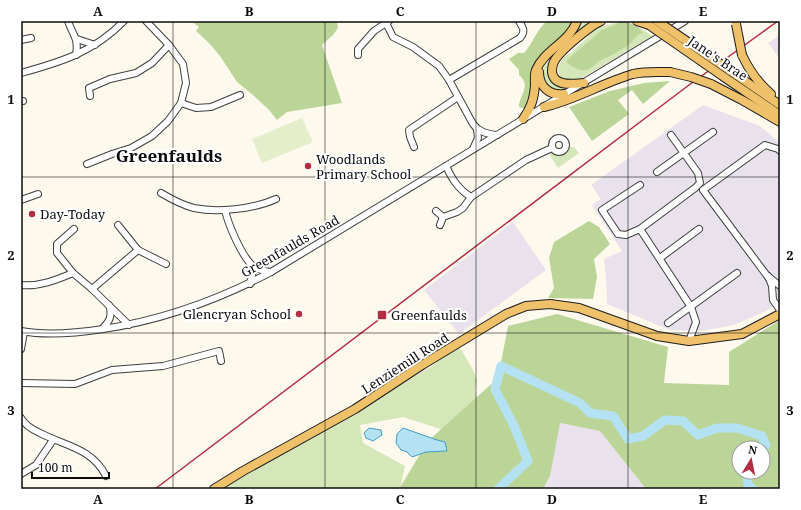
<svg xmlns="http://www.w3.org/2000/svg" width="801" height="510" viewBox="0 0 801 510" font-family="'Noto Serif',serif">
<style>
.industrial{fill:#e9e1eb}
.green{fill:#d5e6b9}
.forest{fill:#bbd599;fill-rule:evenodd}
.pitch{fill:#e5eeca}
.water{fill:#b5e2f2;stroke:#409ec4}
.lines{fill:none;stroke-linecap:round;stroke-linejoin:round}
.river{stroke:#b5e2f2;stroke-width:9}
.minor-casing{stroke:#3f3f3f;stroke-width:8}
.major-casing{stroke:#1d1d1d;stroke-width:10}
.minor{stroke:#fff;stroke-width:6}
.major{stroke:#f0c16b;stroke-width:8}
.rail{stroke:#b32d43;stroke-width:1.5}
.major-bridge-casing{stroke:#1d1d1d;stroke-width:10;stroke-linecap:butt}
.major-bridge{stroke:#f0c16b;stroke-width:8}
.grid{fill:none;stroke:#0c0c0c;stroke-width:1;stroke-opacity:0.55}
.poi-dot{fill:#b32d43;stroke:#fff;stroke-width:1.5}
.labels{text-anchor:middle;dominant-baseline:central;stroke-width:4;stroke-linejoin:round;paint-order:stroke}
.street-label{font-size:13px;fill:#0c0c0c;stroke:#fff}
.poi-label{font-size:13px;fill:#0c0c0c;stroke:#fff;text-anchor:start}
.district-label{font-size:17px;font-weight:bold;fill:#0c0c0c;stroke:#fff}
.neatline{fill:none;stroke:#0c0c0c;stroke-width:1.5}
.grid-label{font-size:13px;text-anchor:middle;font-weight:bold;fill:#0c0c0c}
</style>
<rect width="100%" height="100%" fill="#fef9ed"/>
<g class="industrial">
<polygon points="780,35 780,59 768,43"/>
<polygon points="703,105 760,126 780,143 780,303 766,311 734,325 701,331 670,330 607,304 606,277 604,259 622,251 592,205 601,199 591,185"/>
<polygon points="513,222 546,270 459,334 424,290"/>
<polygon points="559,423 600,431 646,489 543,489 550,476"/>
</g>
<g class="green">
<polygon points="581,21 597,21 552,62 561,86 566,88 558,93 548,88 543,76 544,67 548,61 576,35"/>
<path d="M619,22C632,22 641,28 652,36L575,82H565L560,77L558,70L559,65L564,57L571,53L593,32L600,27Z"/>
<path d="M568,147H574L579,153L558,168L548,152C557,154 564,160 568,147Z"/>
<polygon points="459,346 472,368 477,380 475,391 480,406 453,433 403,417 360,425 363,443 405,466 400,489 222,489 362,408 432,366"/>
</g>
<g class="forest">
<polygon points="191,21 342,21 337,22 338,28 333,35 322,45 342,103 287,112 277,120 269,110 253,95 237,82 220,56 209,43 196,31 199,27"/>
<path d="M547,21H574L571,27L545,52L526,109L519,107C519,95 532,86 519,75V70L509,59L518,53H524C533,43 537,29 547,21Z"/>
<path d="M619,22C629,22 637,24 643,33L637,35C631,47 609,56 598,62C594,65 591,69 585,70C578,71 572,66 567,63V60L602,30L615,25Z"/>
<polygon points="670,81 643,104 632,90 618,100 629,114 592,141 569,107 610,91 644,83"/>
<polygon points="589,221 599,227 610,244 594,259 597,277 593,299 548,298 554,288 549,258 554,242"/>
<path d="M557,314L668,347L664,383L729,385V352L780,320V489H646L600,431L560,423L550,476L543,489H399L428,441L498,378L508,326ZM739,448H763V472H739Z"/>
</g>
<polygon class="pitch" points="302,118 313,142 262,163 252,139"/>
<g class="water">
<polygon points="369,428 381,430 382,435 373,441 366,438 364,433"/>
<polygon points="403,428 437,440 445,442 447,451 426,452 412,457 407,452 401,450 396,443 397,434"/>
</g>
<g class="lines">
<g class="river">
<polyline points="747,472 748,485 753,489"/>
<polyline points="498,489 528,461 514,426 495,389 501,366 580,403 590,413 613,416 628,439 643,436 665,420 683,421 698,435 717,428 737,428 762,436 766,445 763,450"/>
</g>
<defs>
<g id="minor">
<path d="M68,21C73,36 79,38 76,55"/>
<path d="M386,23L393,37L413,47L439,66L449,80L473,124C479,132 487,134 497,135"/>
<polyline points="77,39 95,45"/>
<polyline points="21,40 31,38"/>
<polyline points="358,55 358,49 374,31 389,21"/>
<path d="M21,73C61,62 94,52 124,21"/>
<path d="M449,80L520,38C526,31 523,28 519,21"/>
<polyline points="90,96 89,88 110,79 136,73 152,63 169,45"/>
<polyline points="21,101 23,101"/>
<polyline points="181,103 196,108 211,107 240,95"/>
<circle cx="559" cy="145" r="7"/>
<polyline points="414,147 410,137 409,130 458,97"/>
<polyline points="473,149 478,138 477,129"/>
<polyline points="87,164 112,154 131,148 152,136 168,121 181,103 186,83 183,64 169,45 146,21"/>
<path d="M446,166C452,179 458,189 471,197"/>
<polyline points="657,172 713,132"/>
<polyline points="640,185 602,210 618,234 626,235 640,229 691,307 696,322 689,341"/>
<path d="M161,193C171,199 182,205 194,208C217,213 254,209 276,199"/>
<polyline points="21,200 38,194"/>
<path d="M225,210C228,224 242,257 253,266C258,270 265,271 271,272"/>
<polyline points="436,211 443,217"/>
<polyline points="118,225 138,250 166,264"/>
<polyline points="440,225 443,217 457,212 463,208 471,197 526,160 552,148"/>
<polyline points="74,229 57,244 57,253 73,273 92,289 129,325"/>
<polyline points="640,229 695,188 700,183 698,173 671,135"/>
<polyline points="660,258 699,229"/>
<polyline points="768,276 772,286 773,300 780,310"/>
<polyline points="768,277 703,190 765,145 778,149 780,151"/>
<polyline points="769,277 780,286"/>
<polyline points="250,284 254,267"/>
<path d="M21,285C39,287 56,280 73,273"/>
<polyline points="92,289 138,250"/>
<polyline points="668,323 737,273"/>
<path d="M102,329C109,322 113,316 109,305"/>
<path d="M21,331C48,336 77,333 103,329C163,320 218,300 271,272L685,21"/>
<polyline points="21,349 24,332"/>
<polyline points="21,383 75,384 112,370 163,366 219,351 221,361"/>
<path d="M21,418C25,425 33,430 40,433C65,446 92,448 106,476"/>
<polyline points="21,474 36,465 53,440"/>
</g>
<g id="major">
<polyline points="637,21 649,25"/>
<path d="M742,55C749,70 758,83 771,94"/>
<polyline points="729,70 780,105"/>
<path d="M539,72C539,87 550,96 564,94"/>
<polyline points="724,77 780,115"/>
<path d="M584,83C573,84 554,87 552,72C552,67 553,63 555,60C561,50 591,25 601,21"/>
<polyline points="711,84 742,100 780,122"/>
<path d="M544,107C575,100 602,83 633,74C645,71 657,72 670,72"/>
<path d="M523,119C531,108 534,99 535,85C535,80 534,74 536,70C545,49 569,43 577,21"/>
<polyline points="214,489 243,471 355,409 422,365 506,314 526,306 550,304 579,308 657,336 689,341 742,334 780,314"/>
</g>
</defs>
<use href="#minor" class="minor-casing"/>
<use href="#major" class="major-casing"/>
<use href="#minor" class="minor"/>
<use href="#major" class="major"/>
<polyline class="rail" points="155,489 689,85 778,21"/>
<defs>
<g id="major-bridge">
<polyline points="657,21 729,70"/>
<polyline points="736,24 742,55"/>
<polyline points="649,25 724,77"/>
<polyline points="670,72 691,77 711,84"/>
</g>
</defs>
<use href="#major-bridge" class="major-bridge-casing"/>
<use href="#major-bridge" class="major-bridge"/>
</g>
<path class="grid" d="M173,21V489M325,21V489M476,21V489M628,21V489M21,177H780M21,333H780"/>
<g class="poi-dot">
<circle cx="308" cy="166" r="4"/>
<circle cx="32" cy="214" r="4"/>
<circle cx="299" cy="314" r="4"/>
<rect x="377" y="310" width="10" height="10" rx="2"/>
</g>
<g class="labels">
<g class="street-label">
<text transform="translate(718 58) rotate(34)">Jane's Brae</text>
<text transform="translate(290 246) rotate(-30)">Greenfaulds Road</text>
<text transform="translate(405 363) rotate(-33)">Lenziemill Road</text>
</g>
<g class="poi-label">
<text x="316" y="159">Woodlands<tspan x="316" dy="15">Primary School</tspan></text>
<text x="40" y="214">Day-Today</text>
<text x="291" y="314" text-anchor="end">Glencryan School</text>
<text x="391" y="315">Greenfaulds</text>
</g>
<g class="district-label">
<text x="169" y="155">Greenfaulds</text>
</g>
</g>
<rect width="801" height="510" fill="none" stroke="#ffffff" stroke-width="44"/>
<g transform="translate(751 460) rotate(10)"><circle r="19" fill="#ffffff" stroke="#9e9e9e"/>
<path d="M0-3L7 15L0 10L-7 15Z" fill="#b32d43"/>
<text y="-6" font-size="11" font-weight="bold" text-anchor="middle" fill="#0c0c0c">N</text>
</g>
<path d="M32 472v6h77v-6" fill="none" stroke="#0c0c0c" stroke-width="2"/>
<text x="38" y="472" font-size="12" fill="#0c0c0c" stroke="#ffffff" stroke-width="3" paint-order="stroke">100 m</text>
<rect x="22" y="22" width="757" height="466" class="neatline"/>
<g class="grid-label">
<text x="98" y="16">A</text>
<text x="249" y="16">B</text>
<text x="400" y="16">C</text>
<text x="552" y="16">D</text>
<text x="703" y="16">E</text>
<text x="11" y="104">1</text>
<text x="790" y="104">1</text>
<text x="11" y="260">2</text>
<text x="790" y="260">2</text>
<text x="11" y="415">3</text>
<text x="790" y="415">3</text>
<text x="98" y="504">A</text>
<text x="249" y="504">B</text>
<text x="400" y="504">C</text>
<text x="552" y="504">D</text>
<text x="703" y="504">E</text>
</g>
</svg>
